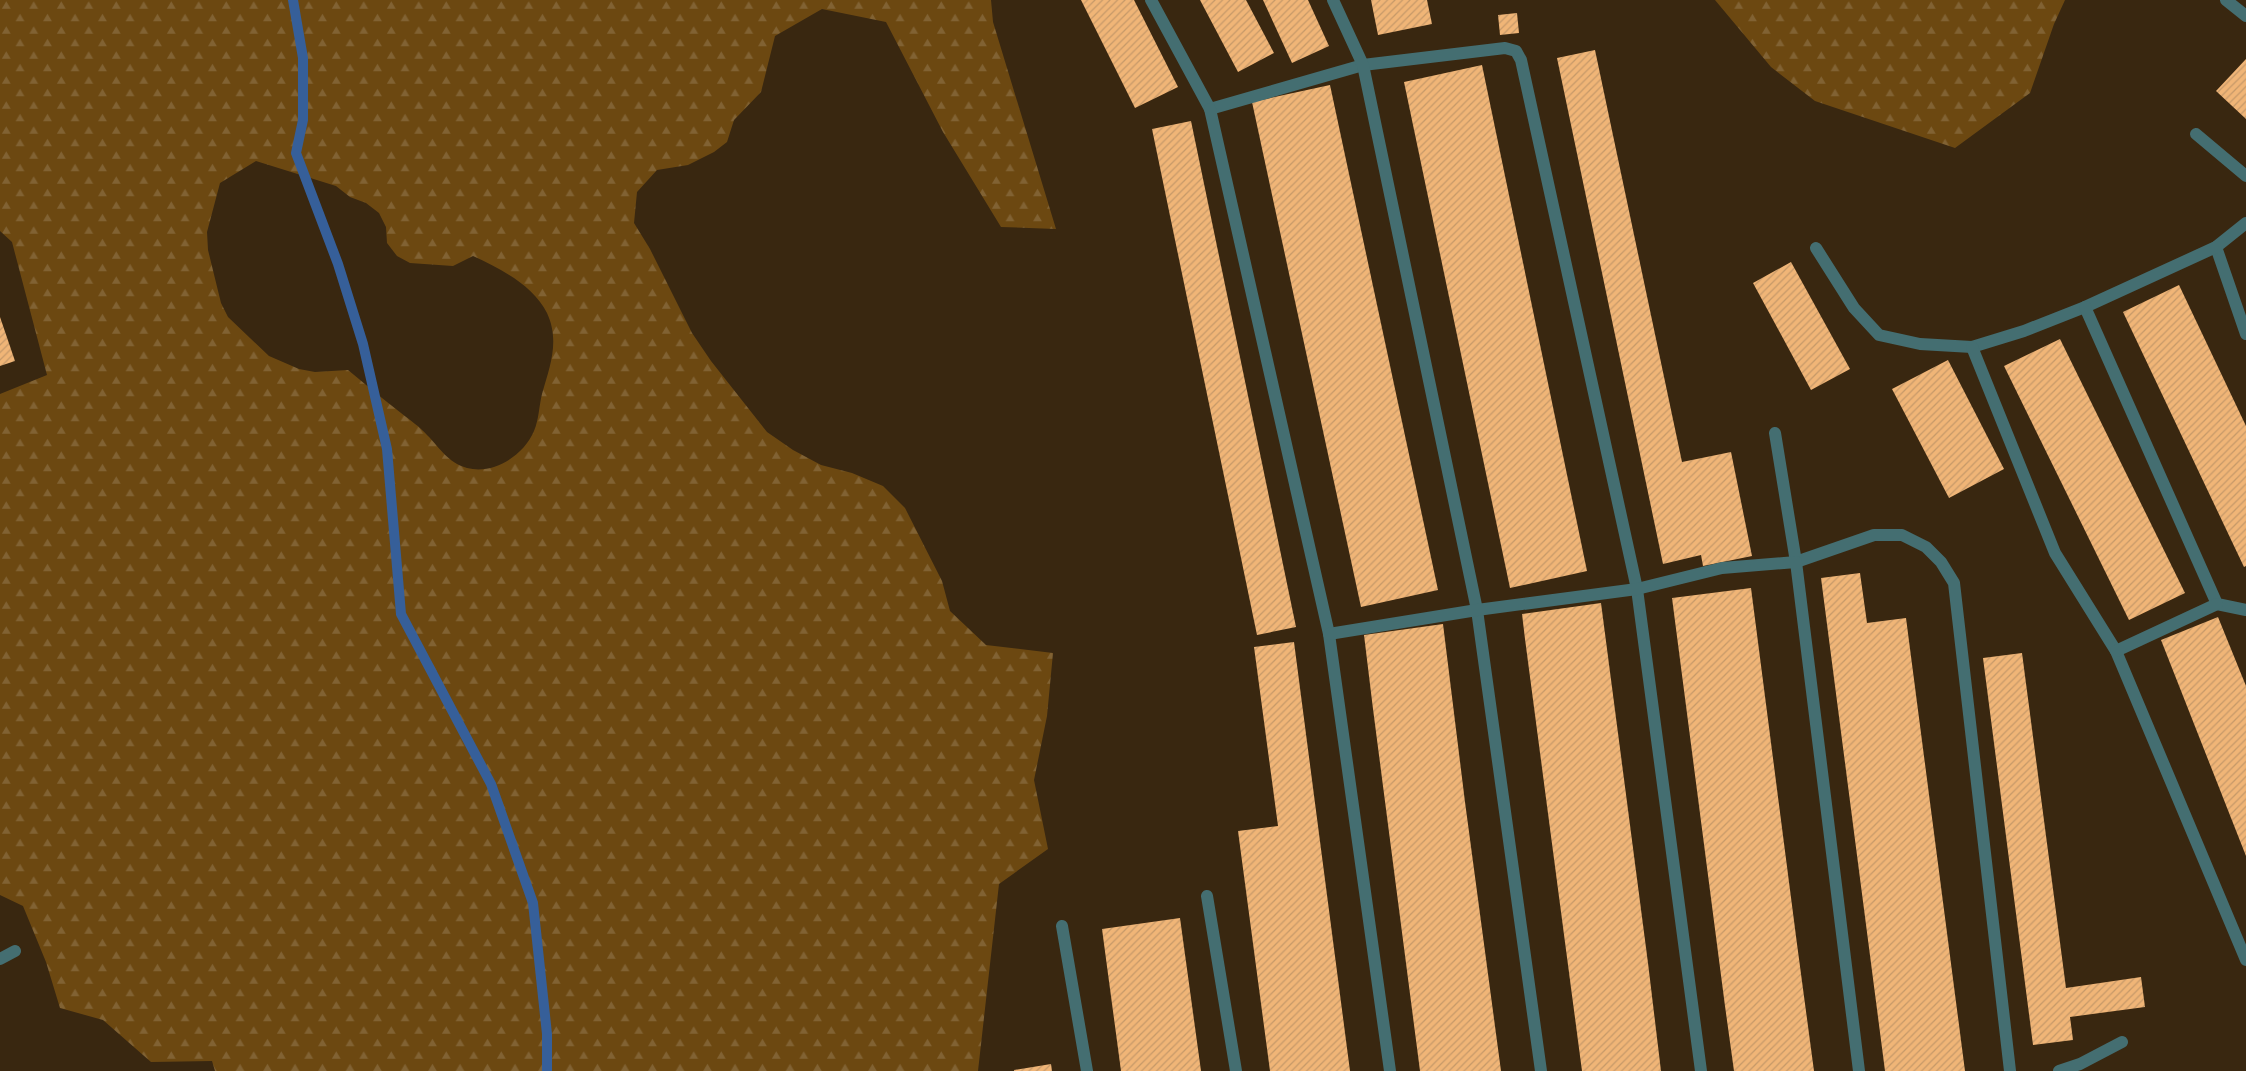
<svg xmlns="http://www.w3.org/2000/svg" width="2246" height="1071" viewBox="0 0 2246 1071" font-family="'Fira Sans Condensed',sans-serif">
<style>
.forest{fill:url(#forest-firs);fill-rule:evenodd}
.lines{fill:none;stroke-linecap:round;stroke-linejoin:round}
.stream{stroke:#365f99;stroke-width:10}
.building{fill:url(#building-hatch)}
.minor{stroke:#446e71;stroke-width:12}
</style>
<defs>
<pattern id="forest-firs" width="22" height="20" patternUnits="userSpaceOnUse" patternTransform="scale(1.25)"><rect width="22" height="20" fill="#6c4811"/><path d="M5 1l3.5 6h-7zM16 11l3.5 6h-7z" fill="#816233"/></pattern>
<pattern id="building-hatch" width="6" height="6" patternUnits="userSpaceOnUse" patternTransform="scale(1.25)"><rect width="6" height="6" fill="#f0b577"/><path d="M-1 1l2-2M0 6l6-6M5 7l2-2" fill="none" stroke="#c69969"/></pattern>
</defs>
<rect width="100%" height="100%" fill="#392710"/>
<g class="forest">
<path d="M0,0H991L993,22L1056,229L1001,227L943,132L886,22L822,9L775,36L761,92L734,120L727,142L714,152L688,165L657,170L637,192L634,223L650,249L692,333L711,361L767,432L793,450L821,465L852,473L883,486L905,508L942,581L950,611L986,645L1053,653L1047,716L1034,780L1048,849L999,884L978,1071H215L212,1061L151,1062L103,1020L60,1008L46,962L23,906L0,895V394L47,375L12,242L0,231ZM256,161L336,186L350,197L366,203L379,213L386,227L387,243L397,256L410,263L453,266L473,256C501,269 533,285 547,313C560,341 550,366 542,394C539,406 539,419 534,431C524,455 494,475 467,468C447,462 441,449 427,435C420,427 410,420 401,413C383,399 366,385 348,370L315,372L299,369L269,356L228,317L221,303L208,250L207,232L220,183Z"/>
<polygon points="1715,0 2065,0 2054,24 2030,93 1955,148 1815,101 1771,67"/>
</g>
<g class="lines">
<polyline class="stream" points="293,0 303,58 303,120 296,153 338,264 363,344 387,449 401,614 491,784 533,903 547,1034 547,1071"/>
</g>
<g class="building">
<polygon points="1081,0 1134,0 1178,87 1135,108"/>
<polygon points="1200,0 1246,0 1274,53 1238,72"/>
<polygon points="1263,0 1308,0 1329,46 1292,63"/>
<polygon points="1371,0 1427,0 1432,24 1378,35"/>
<polygon points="1517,13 1519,33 1500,35 1498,15"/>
<polygon points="1595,50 1682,462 1731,452 1752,556 1703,566 1701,555 1663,564 1557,58"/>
<polygon points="2246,59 2246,119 2216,91"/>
<polygon points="1482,65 1587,571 1510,588 1404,82"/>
<polygon points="1330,85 1438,590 1361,607 1252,102"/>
<polygon points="1191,121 1296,627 1257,635 1152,129"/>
<polygon points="1791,262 1850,369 1811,390 1753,283"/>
<polygon points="2179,285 2246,426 2246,566 2244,567 2123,312"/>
<polygon points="0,317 15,361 0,366"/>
<polygon points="2060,339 2185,593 2129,620 2004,366"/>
<polygon points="1948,360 2004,469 1949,498 1892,389"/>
<polygon points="1860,573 1867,623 1906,618 1965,1071 1885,1071 1821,578"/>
<polygon points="1751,588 1797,944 1814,1071 1734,1071 1725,1006 1672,598"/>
<polygon points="1601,603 1648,963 1661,1071 1582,1071 1525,639 1522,614"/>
<polygon points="2218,617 2246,686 2246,856 2161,640"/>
<polygon points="1443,624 1465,802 1501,1071 1420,1071 1373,709 1364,635"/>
<polygon points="1294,642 1324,872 1350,1071 1270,1071 1238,831 1278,826 1254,647"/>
<polygon points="2022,653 2066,988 2141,977 2145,1007 2070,1017 2073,1040 2033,1045 1983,658"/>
<polygon points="1180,918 1201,1071 1121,1071 1102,929"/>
<polygon points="1051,1064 1052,1071 1014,1071 1014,1070"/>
</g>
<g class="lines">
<g class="minor">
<polyline points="1151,0 1210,109 1363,65 1505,48 1516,51 1521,60 1637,589 1701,1071"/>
<polyline points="1333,0 1363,65 1477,610 1541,1071"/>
<polyline points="2226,0 2246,16"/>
<polyline points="1210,109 1329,634 1390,1071"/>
<polyline points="2196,134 2246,176"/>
<polyline points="2216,247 2246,334"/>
<polyline points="1816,248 1854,308 1879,335 1920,344 1972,347 2024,331 2085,307 2216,247 2246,223"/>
<polyline points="2085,307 2217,604 2246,610"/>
<polyline points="1972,347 2055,553 2116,651 2246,960"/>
<polyline points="1775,433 1796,562 1874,535 1902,535 1926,547 1941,562 1954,583 2010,1071"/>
<polyline points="1329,634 1477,610 1637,589 1722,568 1796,562 1859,1071"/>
<polyline points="2116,651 2217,604"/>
<polyline points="1207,896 1236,1071"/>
<polyline points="1062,926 1087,1071"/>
<polyline points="0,959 15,951"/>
<polyline points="2059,1071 2080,1064 2122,1042"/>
</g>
</g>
</svg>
